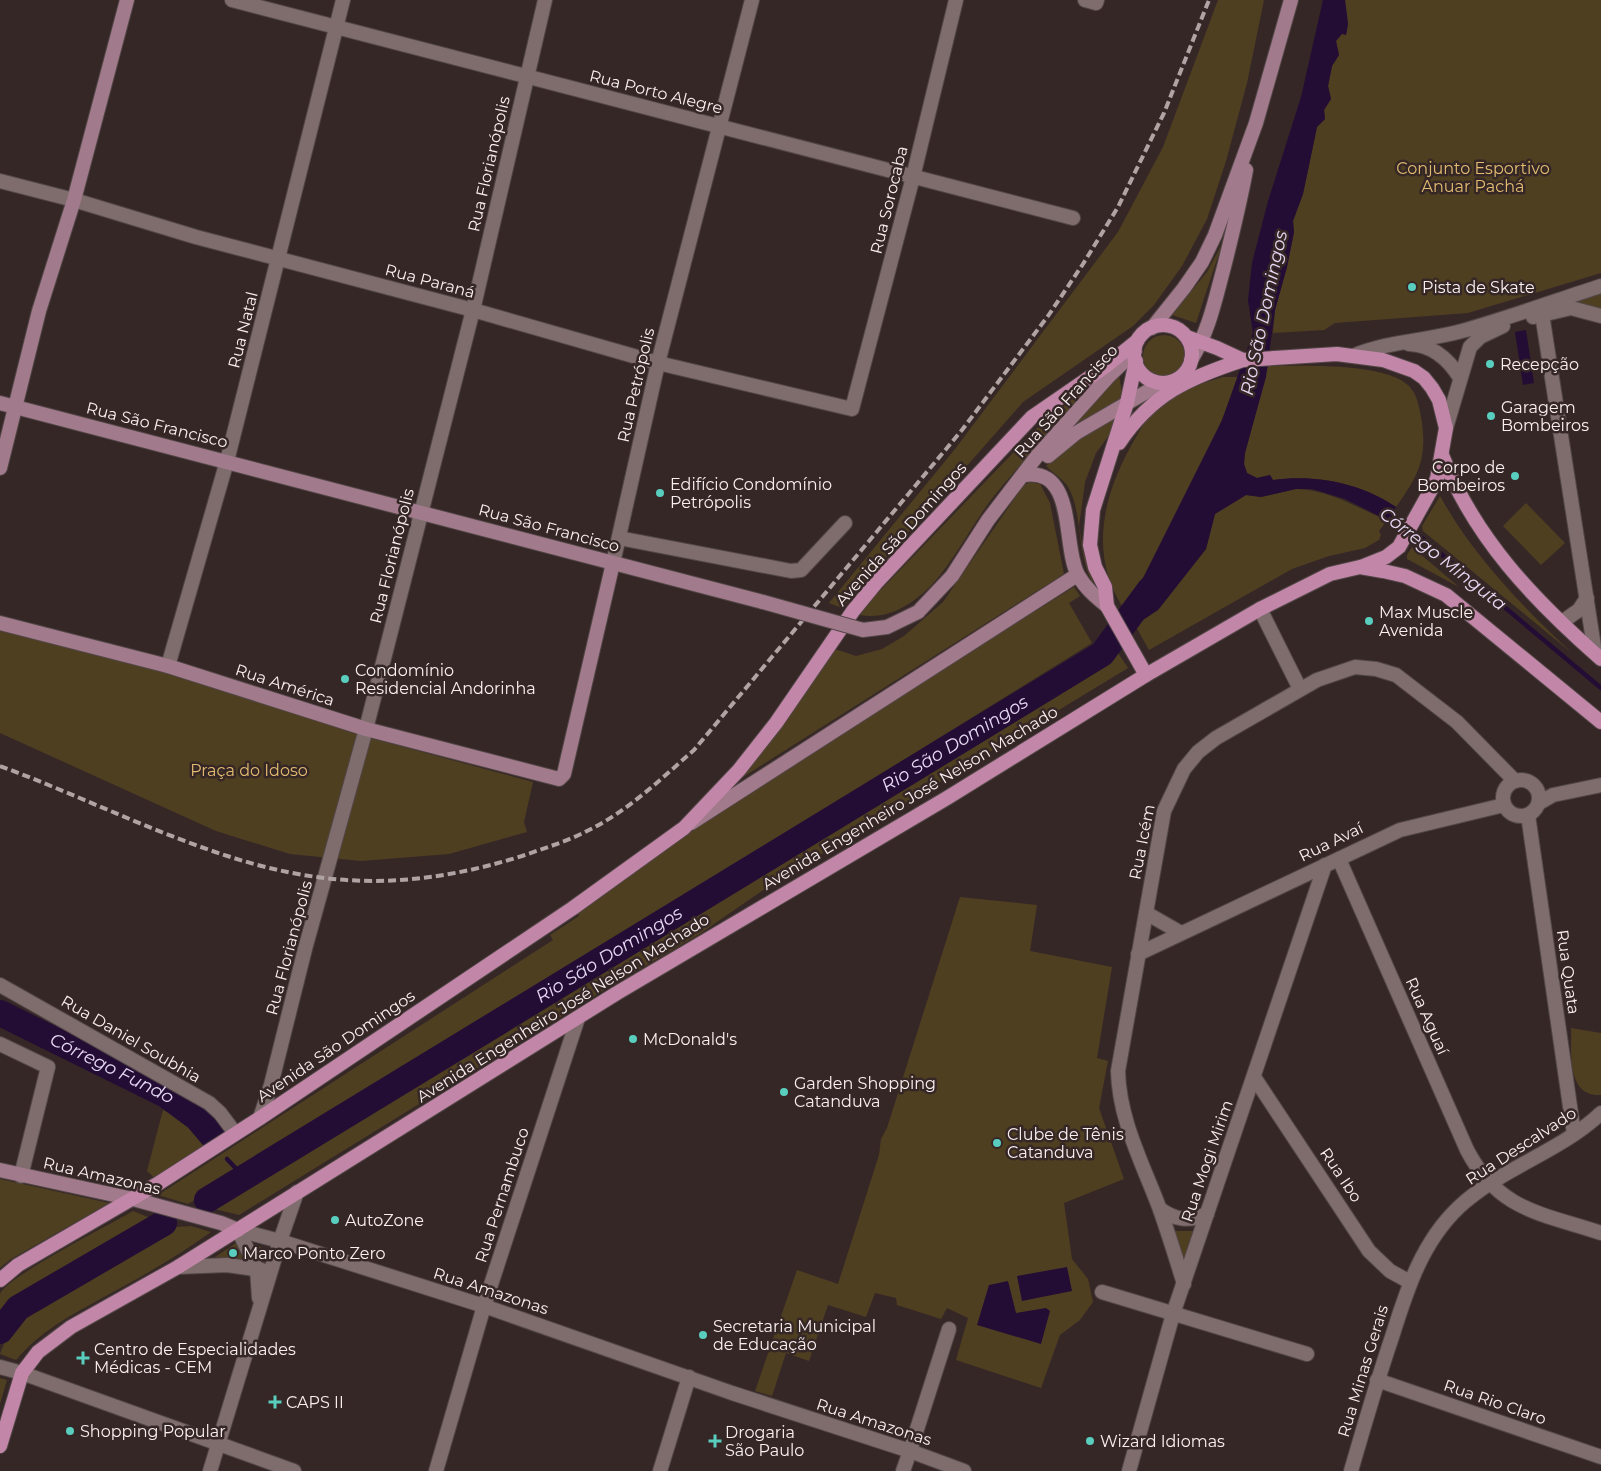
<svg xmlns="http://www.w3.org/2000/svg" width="1601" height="1471" viewBox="0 0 1601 1471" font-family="Montserrat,sans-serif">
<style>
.green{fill:#4f3f21}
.water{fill:#230d34}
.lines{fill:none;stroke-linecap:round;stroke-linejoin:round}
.stream{stroke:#230d34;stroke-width:4.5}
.river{stroke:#230d34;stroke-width:26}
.minor-casing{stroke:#524646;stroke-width:16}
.tertiary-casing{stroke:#524646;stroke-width:16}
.secondary-casing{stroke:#524646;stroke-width:16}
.primary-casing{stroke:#524646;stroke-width:16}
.minor{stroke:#7f6d6e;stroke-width:14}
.tertiary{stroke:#7f6d6e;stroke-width:14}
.secondary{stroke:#a17a8b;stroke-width:14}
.primary{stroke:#c287a8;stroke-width:14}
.rail{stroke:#b0a3a3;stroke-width:4;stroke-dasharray:8 4;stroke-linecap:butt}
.secondary-bridge-casing{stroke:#524646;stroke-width:16;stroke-linecap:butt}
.secondary-bridge{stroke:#a17a8b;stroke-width:14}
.poi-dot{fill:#59cebe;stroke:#362727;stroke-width:2}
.labels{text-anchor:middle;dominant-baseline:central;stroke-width:5;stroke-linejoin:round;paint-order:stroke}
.street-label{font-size:16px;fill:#faefef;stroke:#362727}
.park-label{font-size:16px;fill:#e3bc70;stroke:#362727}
.poi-label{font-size:16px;fill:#faefef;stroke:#362727;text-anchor:start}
.water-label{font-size:18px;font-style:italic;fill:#e7d9f5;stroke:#362727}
</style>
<rect width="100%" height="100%" fill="#362727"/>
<g class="green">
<polygon points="1218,0 1264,0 1247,83 1226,161 1207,219 1182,266 1154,305 1133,326 1023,402 842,608 829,603 955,449 1118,232 1163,147"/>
<polygon points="1345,0 1601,0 1601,273 1468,313 1335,323 1324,330 1273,333 1275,310 1287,267 1294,232 1293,221 1303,194 1317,127 1325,119 1324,110 1331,99 1328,86 1332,66 1339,55 1336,41 1342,33 1346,35 1348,24"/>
<polygon points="1222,244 1196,323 1172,315 1207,272"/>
<polygon points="1601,294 1601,310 1564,304"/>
<circle cx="1164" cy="356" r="21"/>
<path d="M1268,366C1300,366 1388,362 1410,387C1418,396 1420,411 1422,423C1427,461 1417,477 1396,507C1361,483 1315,474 1273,480L1270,475L1257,478L1247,473L1244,464L1245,453Z"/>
<polygon points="1119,375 1123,398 1070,430"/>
<path d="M1223,377H1239C1210,459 1164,534 1126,612C1089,559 1101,500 1131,446C1140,430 1150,411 1166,400C1182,389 1204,383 1223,377Z"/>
<path d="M1079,394L1082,397C1053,430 1021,462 994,496C971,525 949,572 922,594C903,610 884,619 860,615L872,599L1040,425Z"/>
<path d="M1118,416L1112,431L1096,453L1085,482L1079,526L1083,550L1094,585C1076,556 1083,506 1066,484C1061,478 1052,472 1046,466L1070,443Z"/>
<polygon points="1030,482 1040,484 1050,503 1064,574 743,777 832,648 856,656 882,649 904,636 943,602 1024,485"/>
<path d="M1296,489C1331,490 1356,508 1387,520L1379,531L1381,535L1379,540L1365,548L1329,556L1292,569L1149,650L1135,625L1158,610L1206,549L1215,514L1246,495L1261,497Z"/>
<path d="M1440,496C1474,557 1521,605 1572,653L1423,531L1422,526Z"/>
<polygon points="1526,503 1565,543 1541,565 1503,526"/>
<polygon points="1412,547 1459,587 1407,559 1407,555"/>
<polygon points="1074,587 1080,596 1069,603 1092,643 188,1204 158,1195 553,940 550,935 579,916 577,911 696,824"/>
<polygon points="0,631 165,671 359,735 533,782 524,822 527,832 449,854 361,861 290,854 216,831 0,733"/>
<polygon points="1118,653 1128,668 769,886 701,933 606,989 239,1215 207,1207 755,868"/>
<polygon points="960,897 1037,905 1030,951 1112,967 1097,1058 1108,1061 1099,1108 1124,1179 1064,1203 1072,1259 1088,1279 1093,1302 1080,1320 1060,1335 1041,1388 956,1360 968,1318 947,1308 941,1319 897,1305 896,1298 875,1293 866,1317 828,1305 809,1361 786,1353 772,1396 755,1391 797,1270 838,1284 879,1155 881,1139 887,1128"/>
<path d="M1571,1028L1601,1033V1095C1566,1097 1572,1052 1571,1028Z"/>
<path d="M163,1110C181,1117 200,1130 208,1149L158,1181L147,1171Z"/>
<polygon points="0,1179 109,1203 11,1259 0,1268"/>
<path d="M133,1211L155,1220L14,1301L0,1317C0,1310 0,1300 0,1294C6,1277 113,1223 133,1211Z"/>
<path d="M191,1226L211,1232C177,1257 139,1278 102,1298C68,1317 42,1330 16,1360L0,1354L7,1336L21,1319L45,1301L176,1227Z"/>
<polygon points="1168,1231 1195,1231 1181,1274"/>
<polygon points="236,1243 243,1259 215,1257"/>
<polygon points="251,1244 271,1251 264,1263"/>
<polygon points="0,1378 7,1380 0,1404"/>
</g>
<g class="water">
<path d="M1323,0H1345L1348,24L1346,35L1342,34L1336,41L1339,55L1332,66L1328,86L1331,99L1324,110L1325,119L1317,127L1303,194L1293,221L1294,232L1287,267L1275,310L1266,377L1245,453L1244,464L1247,473L1257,478L1270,475L1273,480C1315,474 1361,483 1396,507L1387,520L1345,499L1312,489H1296L1261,497L1246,495L1215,514L1206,549L1158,610L1135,625L1126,612L1222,420L1253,333L1248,300L1252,263L1268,201L1301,97Z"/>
<polygon points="1526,330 1534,383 1523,385 1515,332"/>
<polygon points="1067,1267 1072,1291 1022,1301 1017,1276"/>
<polygon points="1008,1281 1016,1313 1046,1308 1050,1311 1041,1344 977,1325 989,1285"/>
</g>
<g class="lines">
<g class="stream">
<polyline points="1388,512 1416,533 1601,688"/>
<polyline points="227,1159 244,1177"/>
</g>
<g class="river">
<path id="s1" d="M0,1013L166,1095L197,1118L214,1138"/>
<path id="s2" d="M207,1200L1102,654L1150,589"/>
<polyline points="0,1331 18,1308 164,1223"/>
</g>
<defs>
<g id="minor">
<polyline points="232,0 1073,218"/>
<polyline points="1085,0 1096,3 1097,0"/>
<polyline points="0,181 74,200 196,237 473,310 658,363 852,409 913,177 956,0"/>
<polyline points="1542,314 1595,653"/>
<polyline points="619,538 791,571 801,570 845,523"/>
<polyline points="613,563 658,363 752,0"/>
<polyline points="1260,609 1300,689"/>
<polyline points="1562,622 1579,610 1587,598"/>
<polyline points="168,666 227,461 343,0"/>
<circle cx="1521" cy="798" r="18"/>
<polyline points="1539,803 1553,795 1601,785"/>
<polyline points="1528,815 1574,1134"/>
<path d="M1339,859L1467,1150C1499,1211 1541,1213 1601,1233"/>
<polyline points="1146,913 1181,933"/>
<polyline points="1138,954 1400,830 1504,805"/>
<polyline points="0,985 209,1103 220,1113 235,1133"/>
<polyline points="0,1044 48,1067 21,1176"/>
<polyline points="1254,1077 1369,1251 1390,1271 1410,1282"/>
<polyline points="260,1118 271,1085 305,949 366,729 473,310 545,0"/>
<path d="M1160,1209C1175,1220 1189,1222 1207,1214"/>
<polyline points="238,1230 257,1269 259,1298"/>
<polyline points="178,1267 227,1265 262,1270"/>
<path d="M1184,1284C1176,1258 1168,1232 1159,1207C1142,1162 1119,1119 1118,1071L1164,811L1184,769L1198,752L1216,738L1317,680L1355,667L1376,669L1396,675L1457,722L1515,781"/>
<polyline points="1102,1292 1307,1354"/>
<polyline points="22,1373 294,1471"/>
<polyline points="1377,1380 1601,1457"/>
<polyline points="910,1451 949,1329"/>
<polyline points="210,1471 280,1241 297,1192"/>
<polyline points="436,1471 484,1306 578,1018"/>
<polyline points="660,1471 689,1377"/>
<polyline points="1129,1471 1173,1314 1325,865"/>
<path d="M1351,1471C1364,1426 1377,1381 1392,1337C1407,1289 1422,1242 1459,1207C1501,1168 1560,1152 1601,1113"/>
</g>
<g id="tertiary">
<polyline points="1533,317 1571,308 1601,316"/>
<path d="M1409,344C1432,345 1448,358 1460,378"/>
<path d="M1353,356C1388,341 1426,341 1462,331C1508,318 1555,301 1601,286"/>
<polyline points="1446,428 1470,347 1480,337 1503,326"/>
<polyline points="238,1230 280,1241 484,1306 732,1393 910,1451 964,1471"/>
<polyline points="0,1367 22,1373"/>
<polyline points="903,1471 910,1451"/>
</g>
<g id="secondary">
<polyline points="1152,328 1184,288 1202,262 1215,235 1256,123 1291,0"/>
<path d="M1191,360C1209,331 1215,300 1224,267C1232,235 1240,203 1246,170"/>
<polyline points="0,403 763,602"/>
<polyline points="1048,456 1076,433 1160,384"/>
<polyline points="0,468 39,311 74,200 127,0"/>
<path d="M1024,475C1077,467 1062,546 1078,575C1085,588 1096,597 1107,606"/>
<polyline points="918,612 952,576 988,520 1037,456 1108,377 1135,351"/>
<polyline points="0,623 168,666 366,729 559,779 564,774 613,563"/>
<polyline points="691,823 1077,575"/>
<polyline points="0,1170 133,1199 221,1223 238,1230"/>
</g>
<g id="primary">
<circle cx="1163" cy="354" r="29"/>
<polyline points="1187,337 1217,348 1243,360 1337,354 1383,360 1414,371 1424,378 1432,388 1439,400 1446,428 1437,479 1399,547 1386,557 1361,567"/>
<polyline points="1136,361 1127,403 1093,510 1090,545 1095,567 1105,587 1107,606 1146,675"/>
<path d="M1119,443C1152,394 1188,378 1243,360"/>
<path d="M1442,455C1475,539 1534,600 1601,659"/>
<polyline points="0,1280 18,1265 159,1183 260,1118 573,908 684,828 739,770 776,723 853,611 876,583 1032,417 1106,366 1137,341"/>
<polyline points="0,1446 22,1373 38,1352 71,1327 178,1267 617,993 947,798 1146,675 1260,609 1330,574 1360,567 1383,571 1405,576 1446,595 1601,722"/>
</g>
</defs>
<use href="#minor" class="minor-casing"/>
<use href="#tertiary" class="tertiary-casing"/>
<use href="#secondary" class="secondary-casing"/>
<use href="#primary" class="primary-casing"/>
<use href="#minor" class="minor"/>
<use href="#tertiary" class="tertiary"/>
<use href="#secondary" class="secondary"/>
<use href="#primary" class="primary"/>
<path class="rail" d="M0,766C84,797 168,840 254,864C349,890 429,885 522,856C545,848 568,841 589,830C628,811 662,778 694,750L962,430L1048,316L1083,264L1118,207L1164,113L1209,0"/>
<defs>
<polyline id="secondary-bridge" points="763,602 863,630 887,627 918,612"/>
</defs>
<use href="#secondary-bridge" class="secondary-bridge-casing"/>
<use href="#secondary-bridge" class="secondary-bridge"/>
</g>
<g class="poi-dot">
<circle cx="1412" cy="287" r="5"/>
<circle cx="1490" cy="364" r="5"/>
<circle cx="1491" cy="416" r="5"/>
<circle cx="1515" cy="476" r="5"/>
<circle cx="660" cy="493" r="5"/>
<circle cx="1369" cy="621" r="5"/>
<circle cx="345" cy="679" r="5"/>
<circle cx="633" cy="1039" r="5"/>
<circle cx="784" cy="1092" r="5"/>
<circle cx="997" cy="1143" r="5"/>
<circle cx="335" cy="1220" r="5"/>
<circle cx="233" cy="1253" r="5"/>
<circle cx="703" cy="1335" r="5"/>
<path d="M80.5 1350.5h5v5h5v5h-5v5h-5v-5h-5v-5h5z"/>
<path d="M272.5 1394.5h5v5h5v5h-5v5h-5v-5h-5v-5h5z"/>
<circle cx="70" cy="1431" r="5"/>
<path d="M712.5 1433.5h5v5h5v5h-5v5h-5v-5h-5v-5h5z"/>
<circle cx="1090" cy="1441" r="5"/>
</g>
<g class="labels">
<g class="street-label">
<text transform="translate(656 92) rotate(14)">Rua Porto Alegre</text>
<text transform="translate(489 164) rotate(-77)">Rua Florianópolis</text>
<text transform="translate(889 200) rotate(-76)">Rua Sorocaba</text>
<text transform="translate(430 281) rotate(15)">Rua Paraná</text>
<text transform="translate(243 330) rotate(-76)">Rua Natal</text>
<text transform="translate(636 385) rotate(-77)">Rua Petrópolis</text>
<text transform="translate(1066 401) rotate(-48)">Rua São Francisco</text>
<text transform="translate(157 425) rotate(14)">Rua São Francisco</text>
<text transform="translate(549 528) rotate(15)">Rua São Francisco</text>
<text transform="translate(901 534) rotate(-48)">Avenida São Domingos</text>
<text transform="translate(392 556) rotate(-76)">Rua Florianópolis</text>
<text transform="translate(285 685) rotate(18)">Rua América</text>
<text transform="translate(910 798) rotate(-31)">Avenida Engenheiro José Nelson Machado</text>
<text transform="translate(1142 842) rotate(-79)">Rua Icém</text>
<text transform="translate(1331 842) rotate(-26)">Rua Avaí</text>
<text transform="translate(289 948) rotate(-75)">Rua Florianópolis</text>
<text transform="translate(1568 972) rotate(82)">Rua Quata</text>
<text transform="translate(563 1008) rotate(-32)">Avenida Engenheiro José Nelson Machado</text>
<text transform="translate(1427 1016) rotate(66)">Rua Aguaí</text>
<text transform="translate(131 1039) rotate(30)">Rua Daniel Soubhia</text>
<text transform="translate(336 1046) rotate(-34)">Avenida São Domingos</text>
<text transform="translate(1521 1146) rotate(-33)">Rua Descalvado</text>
<text transform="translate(1207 1161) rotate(-71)">Rua Mogi Mirim</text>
<text transform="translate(1341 1175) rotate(56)">Rua Ibo</text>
<text transform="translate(102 1176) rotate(13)">Rua Amazonas</text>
<text transform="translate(502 1195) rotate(-72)">Rua Pernambuco</text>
<text transform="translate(491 1291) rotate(18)">Rua Amazonas</text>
<text transform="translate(1363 1371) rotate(-73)">Rua Minas Gerais</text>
<text transform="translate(1495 1402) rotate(19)">Rua Rio Claro</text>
<text transform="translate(874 1422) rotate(18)">Rua Amazonas</text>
</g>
<g class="park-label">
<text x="1473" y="168">Conjunto Esportivo<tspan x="1473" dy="18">Anuar Pachá</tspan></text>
<text x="249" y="770">Praça do Idoso</text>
</g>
<g class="poi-label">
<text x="1422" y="287">Pista de Skate</text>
<text x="1500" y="364">Recepção</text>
<text x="1501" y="407">Garagem<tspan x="1501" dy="18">Bombeiros</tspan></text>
<text x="1505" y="467" text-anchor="end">Corpo de<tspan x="1505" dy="18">Bombeiros</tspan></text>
<text x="670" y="484">Edifício Condomínio<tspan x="670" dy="18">Petrópolis</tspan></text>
<text x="1379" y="612">Max Muscle<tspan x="1379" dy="18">Avenida</tspan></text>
<text x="355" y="670">Condomínio<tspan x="355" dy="18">Residencial Andorinha</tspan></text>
<text x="643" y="1039">McDonald's</text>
<text x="794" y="1083">Garden Shopping<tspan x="794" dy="18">Catanduva</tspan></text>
<text x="1007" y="1134">Clube de Tênis<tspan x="1007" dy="18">Catanduva</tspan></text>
<text x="345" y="1220">AutoZone</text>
<text x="243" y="1253">Marco Ponto Zero</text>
<text x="713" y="1326">Secretaria Municipal<tspan x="713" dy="18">de Educação</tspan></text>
<text x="94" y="1349">Centro de Especialidades<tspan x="94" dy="18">Médicas - CEM</tspan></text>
<text x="286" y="1402">CAPS II</text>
<text x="80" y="1431">Shopping Popular</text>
<text x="725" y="1432">Drogaria<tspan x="725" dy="18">São Paulo</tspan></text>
<text x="1100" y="1441">Wizard Idiomas</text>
</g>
<g class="water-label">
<text transform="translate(1264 313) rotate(-78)">Rio São Domingos</text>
<text transform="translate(1443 559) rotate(38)">Córrego Minguta</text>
<text stroke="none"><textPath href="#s2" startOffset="876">Rio São Domingos</textPath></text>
<text stroke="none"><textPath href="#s2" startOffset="471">Rio São Domingos</textPath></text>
<text stroke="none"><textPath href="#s1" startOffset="125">Córrego Fundo</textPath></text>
</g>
</g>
</svg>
